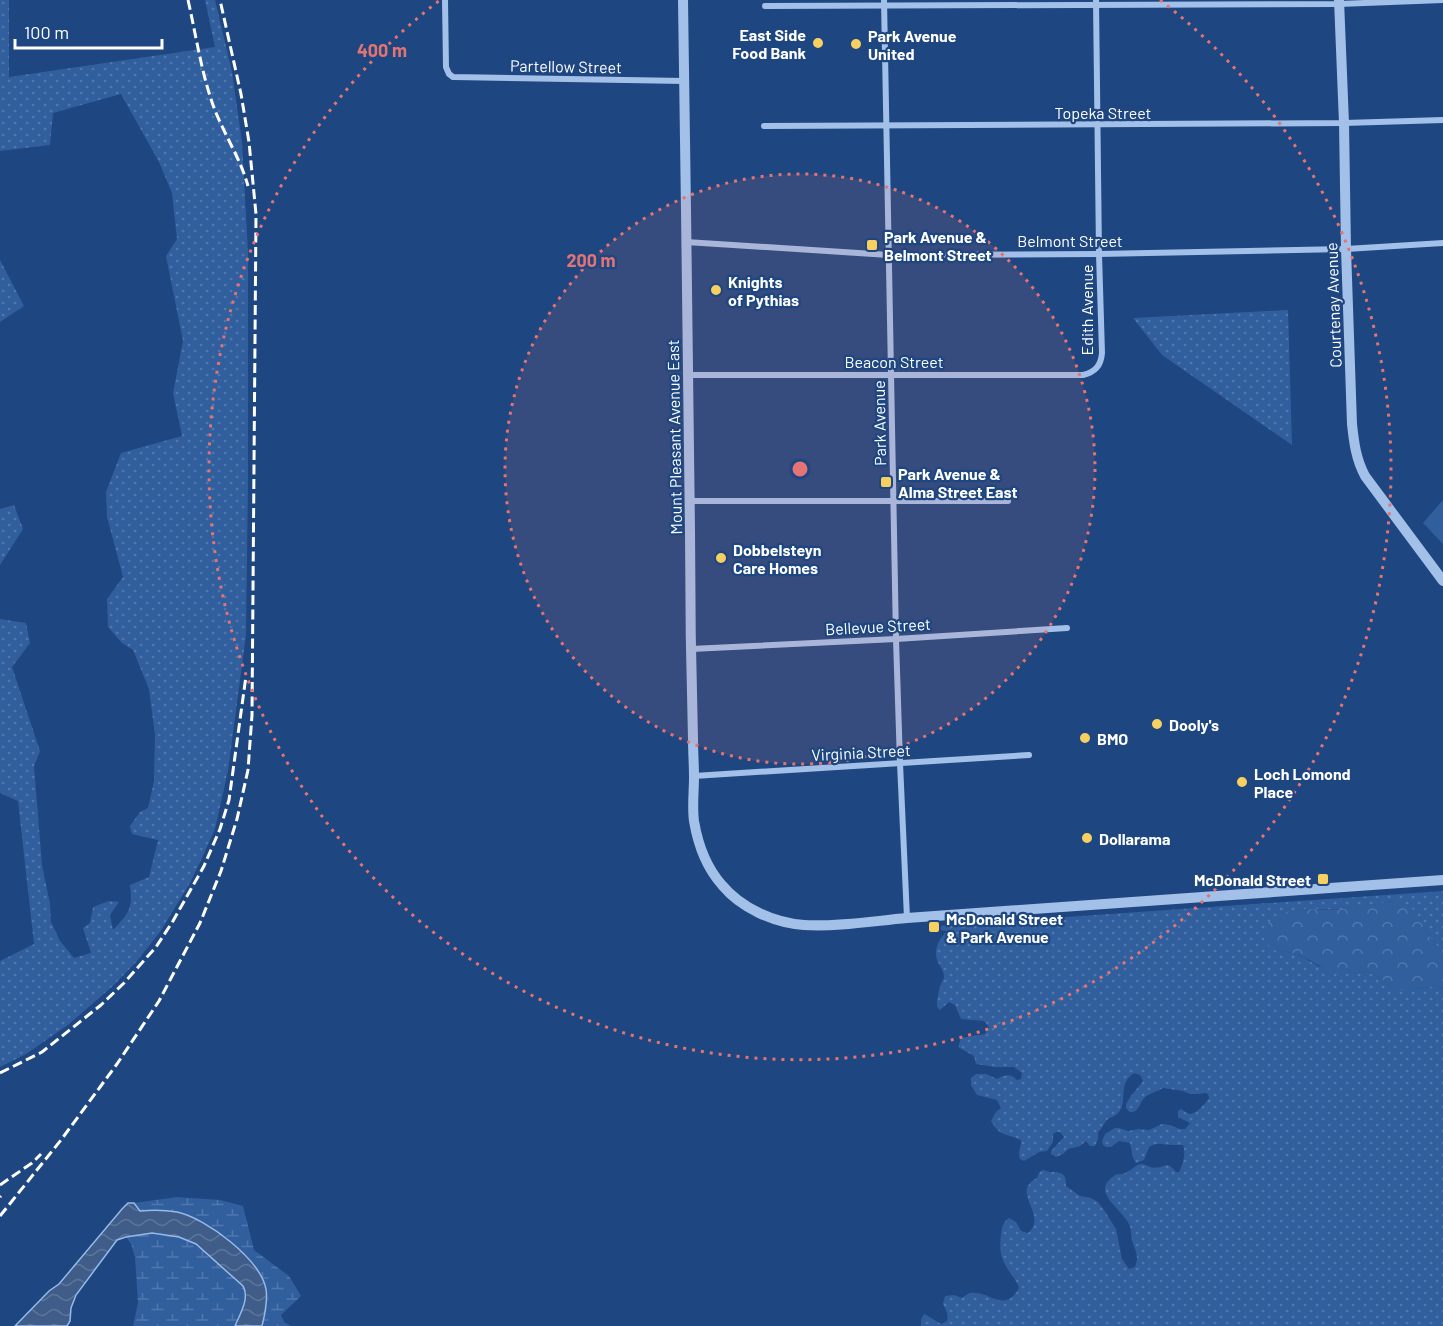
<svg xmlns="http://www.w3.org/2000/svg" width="1443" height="1326" viewBox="0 0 1443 1326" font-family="Barlow,sans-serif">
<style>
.grass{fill:url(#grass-dots)}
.forest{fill:url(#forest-crowns)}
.wetland{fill:url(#wetland-marsh)}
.park{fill:#315f9e}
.water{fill:url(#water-waves);stroke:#95baea;stroke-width:1.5}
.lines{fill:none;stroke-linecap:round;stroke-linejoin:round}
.minor{stroke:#a2c0e8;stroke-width:6}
.tertiary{stroke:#a2c0e8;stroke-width:10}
.rail{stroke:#fff;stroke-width:3;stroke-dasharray:10 4.5;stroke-linecap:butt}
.ring{fill:none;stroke:#e47373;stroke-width:3;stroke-dasharray:3 6}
.poi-dot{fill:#f7d061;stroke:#1e4680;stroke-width:2}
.labels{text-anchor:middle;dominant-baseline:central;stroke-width:4.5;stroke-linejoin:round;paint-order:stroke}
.poi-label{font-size:16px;font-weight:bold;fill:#fff;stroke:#1e4680;text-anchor:start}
.street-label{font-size:16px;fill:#fff;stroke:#1e4680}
.centre{fill:#e47373;stroke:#1e4680;stroke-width:3}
.ring-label{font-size:18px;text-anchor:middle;font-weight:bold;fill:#e47373;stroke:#1e4680;stroke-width:4.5;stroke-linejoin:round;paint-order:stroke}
</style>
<defs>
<pattern id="grass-dots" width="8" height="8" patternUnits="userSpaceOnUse" patternTransform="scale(1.5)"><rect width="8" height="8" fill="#315f9e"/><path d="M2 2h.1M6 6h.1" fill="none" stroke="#5077ad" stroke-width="1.8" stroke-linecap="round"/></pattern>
<pattern id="forest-crowns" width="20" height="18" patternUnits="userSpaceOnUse" patternTransform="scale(1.5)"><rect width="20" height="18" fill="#315f9e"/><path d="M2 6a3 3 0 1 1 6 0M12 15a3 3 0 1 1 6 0" fill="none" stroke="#5077ad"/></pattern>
<pattern id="wetland-marsh" width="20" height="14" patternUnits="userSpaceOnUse" patternTransform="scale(1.5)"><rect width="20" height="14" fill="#315f9e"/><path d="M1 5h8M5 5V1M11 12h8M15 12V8" fill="none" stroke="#5077ad"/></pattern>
<pattern id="water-waves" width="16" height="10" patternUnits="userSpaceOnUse" patternTransform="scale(1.5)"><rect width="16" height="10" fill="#3f5d88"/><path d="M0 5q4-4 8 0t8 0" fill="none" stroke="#5c759a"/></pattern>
</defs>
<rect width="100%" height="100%" fill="#1e4680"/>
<g class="grass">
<path d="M0,0H9V77L215,47L205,0H215L232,72L242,142L248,252V478L246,635L228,771L215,829L202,858L190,883L160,932L137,961L114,985L68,1025L26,1054L0,1067V961L34,944L18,801L0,793V619L26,623L30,643L12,667L40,751L34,766L42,865L50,904L51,922L60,941L74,958L91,953L83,928L90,923L93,907L109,901L119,902L110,915L113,930C129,913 133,909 130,885L149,877L158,840L132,834L130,826L140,812L148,808L154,781L155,735L149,689L133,650L122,643L108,627L107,599L123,577L107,517L106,492L121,453L182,436L173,393L183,341L166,256L177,239L172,193L159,162L121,94L53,113L50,145L0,151Z"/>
<polygon points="0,260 24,306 0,322"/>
<polygon points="1288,310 1292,445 1162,355 1133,318"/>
<polygon points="14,505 23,529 0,565 0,509"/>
<path d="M1443,891V953L1429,936L1423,925L1395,901C1384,902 1373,905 1362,907C1342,911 1323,909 1303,909L1274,950L1298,954L1318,966L1353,974L1366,971L1382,979L1390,986L1416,989L1435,986L1443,989V1326H921V1320L924,1314C931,1317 935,1321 941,1324L947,1321C949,1315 946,1310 943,1304L945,1296L954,1295L962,1298C966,1295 970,1292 976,1293C992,1294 1005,1312 1019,1288C1017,1282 1015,1280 1012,1275C1001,1261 999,1252 1001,1234C1002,1227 1003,1222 1009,1218L1016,1222L1021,1231L1028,1233C1049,1215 1009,1192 1037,1178C1038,1175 1039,1171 1043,1170C1045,1170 1047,1171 1049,1172C1059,1172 1067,1172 1066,1186L1080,1196L1091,1198L1098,1202L1104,1210L1116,1229L1122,1259L1129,1269L1135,1267C1136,1264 1137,1261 1137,1258C1137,1252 1133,1245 1132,1240C1131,1235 1131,1230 1130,1226C1124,1210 1089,1192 1114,1176C1117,1173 1123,1175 1127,1172C1136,1168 1136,1161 1148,1166C1162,1173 1165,1157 1176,1172H1179C1183,1165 1186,1153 1183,1145C1180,1145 1177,1145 1173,1145C1163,1145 1158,1141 1149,1147L1144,1160L1136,1163L1133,1158L1130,1143L1119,1141L1111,1147H1106L1103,1145L1102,1141L1105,1134L1115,1128H1119L1128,1131L1139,1129L1149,1130L1162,1124L1170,1125L1180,1129H1185L1190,1123L1178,1117V1111L1181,1109C1183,1110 1188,1114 1190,1114C1196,1114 1206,1103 1209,1098L1208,1094L1205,1093L1199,1094H1190L1183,1091L1163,1088C1157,1092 1149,1093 1144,1098C1141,1101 1139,1109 1135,1111C1130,1114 1129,1111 1126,1108V1104L1131,1096L1143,1081L1140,1075L1134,1073C1117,1084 1128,1101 1119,1112C1116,1116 1110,1117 1107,1120C1103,1124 1103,1128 1098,1132V1139L1095,1146H1090L1086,1141L1080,1146L1068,1149L1063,1154L1056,1157L1051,1154V1151L1064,1137L1060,1132H1056L1053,1134V1142L1047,1151L1039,1152L1024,1161L1020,1159C1017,1152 1022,1146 1021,1140C1006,1133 1000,1137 991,1121L996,1112L1001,1108L997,1100L977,1095L971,1085V1078L976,1074H986L997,1079C1005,1075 1010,1073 1017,1080L1021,1079L1022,1073L1014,1067H995L976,1064L974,1056L958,1047L961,1038L985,1034L989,1027L984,1021L961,1019L955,1005L949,1002L940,1010L937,1007C937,998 939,986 944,978C944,972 942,969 939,964C932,952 938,940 947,931L939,930L937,926Z"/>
</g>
<path class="forest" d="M1395,901L1407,904L1417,913L1429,936L1443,953V989L1435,986L1416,989L1397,990L1390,986L1382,979L1366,971L1353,974H1335L1298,954L1274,950L1264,941V928C1267,925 1270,921 1274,918C1295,904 1321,912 1344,909C1361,907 1378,903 1395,901Z"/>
<g class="wetland">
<polygon points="177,1197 220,1200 243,1206 254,1250 289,1276 301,1296 281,1315 284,1322 291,1326 262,1326 266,1309 266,1290 260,1274 250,1260 200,1221 178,1212 154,1210 139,1211 134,1203"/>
<path d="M152,1233L179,1237L196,1244L243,1286C250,1298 240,1314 235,1326H133L138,1303L135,1257L131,1244L126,1237Z"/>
</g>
<polygon class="park" points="1443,500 1443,544 1423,523"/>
<path class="water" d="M128,1203H134L140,1211C152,1210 165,1210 177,1212C206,1218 260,1259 266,1289C268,1301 265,1314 262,1326H235C240,1314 250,1298 243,1286L196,1244L179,1237L152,1233L126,1237L117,1240L76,1295L71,1308L70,1321L67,1326H15L49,1291L59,1284L122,1209Z"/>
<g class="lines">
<g class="minor">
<polyline points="445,0 446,67 449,74 453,77 684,81"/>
<polyline points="884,0 896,639 900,763 907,918"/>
<polyline points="765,6 1339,4 1443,0"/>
<polyline points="764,126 1344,123 1443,120"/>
<polyline points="686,242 889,255 1099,254 1346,249 1443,243"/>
<path d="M688,375H1083C1095,372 1101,366 1102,353L1099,254L1096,0"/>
<polyline points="690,501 1008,501"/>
<polyline points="691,649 896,639 1067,628"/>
<polyline points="694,776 1029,755"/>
</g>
<g class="tertiary">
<path d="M683,0C685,177 689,354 690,531C690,600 691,670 693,739C693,752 694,765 694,777C694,792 692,807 694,821C698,845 706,867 722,885C741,908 774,923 804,925C838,927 873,921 907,918L1443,880"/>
<path d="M1339,0L1344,123L1346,249L1352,424C1354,443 1356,459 1365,476L1443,581"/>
</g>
<g class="rail">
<path d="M188,0C196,35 201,71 213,105C223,133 240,157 248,186"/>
<polyline points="0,1073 42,1052 101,1005 124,983 156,947 173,921 204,866 220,829 229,800 246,676"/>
<polyline points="0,1185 32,1163 41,1154"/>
<polyline points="0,1197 1,1196"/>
<polyline points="0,1216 61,1140 117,1064 159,1001 200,923 221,871 237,819 248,770 252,715 256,214 249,142 241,94 220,0"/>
</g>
</g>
<circle cx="800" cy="469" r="295" fill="#e47373" fill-opacity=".12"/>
<g class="ring">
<circle cx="800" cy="469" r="295"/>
<path d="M1160 0A591 591 0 1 1 440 0"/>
</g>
<g class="poi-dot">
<circle cx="818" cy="43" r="6"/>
<circle cx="856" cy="44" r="6"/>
<rect x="866" y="239" width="12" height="12" rx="3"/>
<circle cx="716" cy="290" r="6"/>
<rect x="880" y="476" width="12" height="12" rx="3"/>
<circle cx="721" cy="558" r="6"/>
<circle cx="1157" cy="724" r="6"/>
<circle cx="1085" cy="738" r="6"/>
<circle cx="1242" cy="782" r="6"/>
<circle cx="1087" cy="838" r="6"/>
<rect x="1317" y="873" width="12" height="12" rx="3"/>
<rect x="928" y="921" width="12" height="12" rx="3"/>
</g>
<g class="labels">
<g class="poi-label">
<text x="806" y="34" text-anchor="end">East Side<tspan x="806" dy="18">Food Bank</tspan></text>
<text x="868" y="35">Park Avenue<tspan x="868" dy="18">United</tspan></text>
<text x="884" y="236">Park Avenue &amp;<tspan x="884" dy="18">Belmont Street</tspan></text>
<text x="728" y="281">Knights<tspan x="728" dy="18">of Pythias</tspan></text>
<text x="898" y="473">Park Avenue &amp;<tspan x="898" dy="18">Alma Street East</tspan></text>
<text x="733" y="549">Dobbelsteyn<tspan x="733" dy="18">Care Homes</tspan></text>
<text x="1169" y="724">Dooly's</text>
<text x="1097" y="738">BMO</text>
<text x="1254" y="773">Loch Lomond<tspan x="1254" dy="18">Place</tspan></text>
<text x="1099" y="838">Dollarama</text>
<text x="1311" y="879" text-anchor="end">McDonald Street</text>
<text x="946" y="918">McDonald Street<tspan x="946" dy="18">&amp; Park Avenue</tspan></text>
</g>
<g class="street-label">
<text transform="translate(566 66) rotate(1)">Partellow Street</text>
<text x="1103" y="112">Topeka Street</text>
<text x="1070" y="240">Belmont Street</text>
<text transform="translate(1333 305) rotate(-92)">Courtenay Avenue</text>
<text transform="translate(1086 310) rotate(-90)">Edith Avenue</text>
<text x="894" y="361">Beacon Street</text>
<text transform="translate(879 423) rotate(-91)">Park Avenue</text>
<text transform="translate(674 437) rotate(-91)">Mount Pleasant Avenue East</text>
<text transform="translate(878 626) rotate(-3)">Bellevue Street</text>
<text transform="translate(861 752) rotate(-3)">Virginia Street</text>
</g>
</g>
<circle cx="800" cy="469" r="9" class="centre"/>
<g class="ring-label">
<text x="382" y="57">400 m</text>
<text x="591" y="267">200 m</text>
</g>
<path d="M15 39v9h147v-9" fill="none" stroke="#ffffff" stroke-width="3"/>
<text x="24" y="39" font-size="18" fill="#ffffff" stroke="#1e4680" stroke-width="4.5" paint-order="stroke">100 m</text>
</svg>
